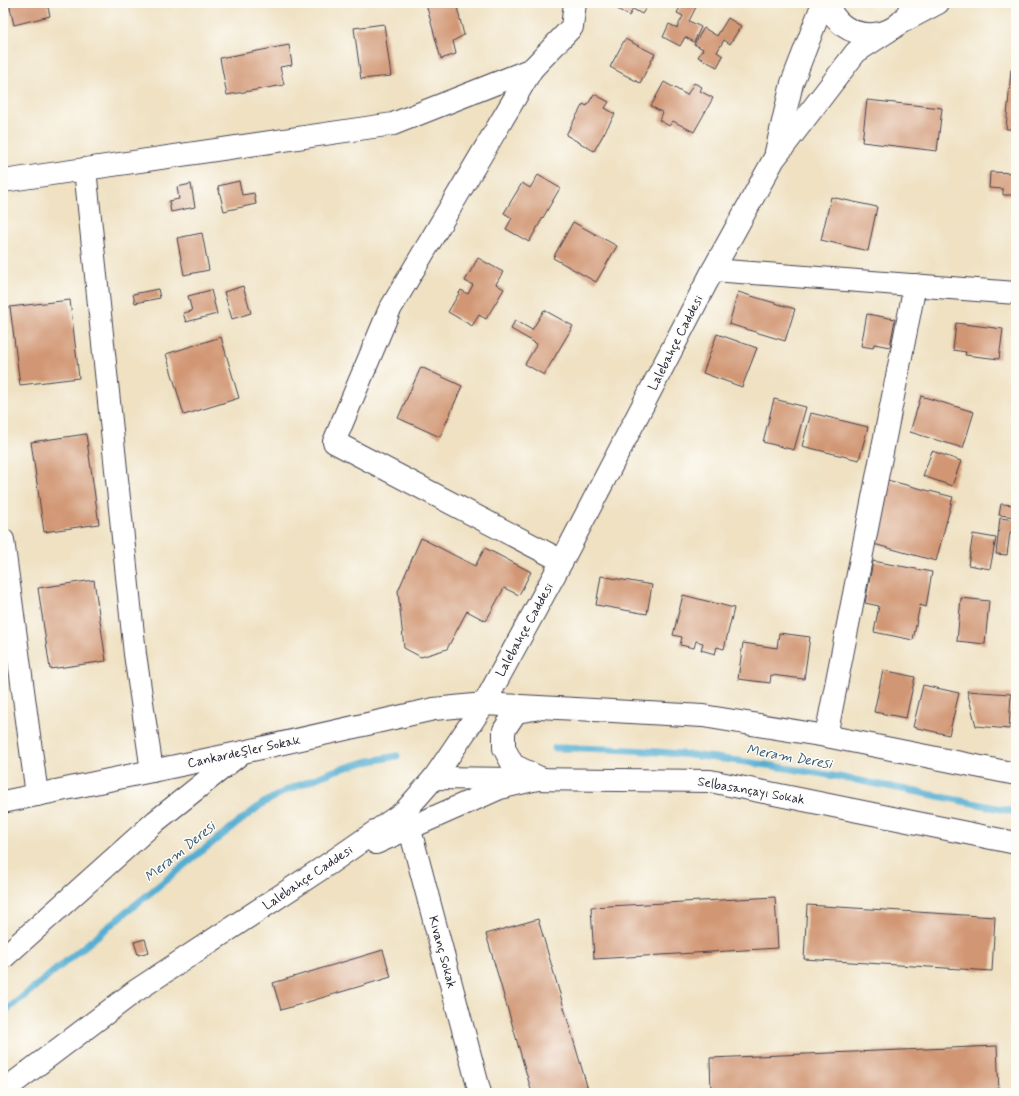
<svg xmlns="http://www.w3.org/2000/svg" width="1019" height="1096" viewBox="0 0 1019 1096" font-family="Mynerve,sans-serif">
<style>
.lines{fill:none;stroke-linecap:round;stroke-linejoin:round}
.stream{stroke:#55aed2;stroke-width:7}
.building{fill:#d19673}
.minor-casing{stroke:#413f4f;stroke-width:24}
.tertiary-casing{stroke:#413f4f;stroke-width:24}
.minor{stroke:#fff;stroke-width:22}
.tertiary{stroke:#fff;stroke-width:22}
.labels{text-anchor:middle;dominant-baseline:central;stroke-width:3;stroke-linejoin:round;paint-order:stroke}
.street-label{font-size:13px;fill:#22223b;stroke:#fdfcf7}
.water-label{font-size:14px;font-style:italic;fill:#365a77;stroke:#fdfcf7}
</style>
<rect width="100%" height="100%" fill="#fdfcf7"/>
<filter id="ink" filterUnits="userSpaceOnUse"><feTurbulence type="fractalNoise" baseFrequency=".025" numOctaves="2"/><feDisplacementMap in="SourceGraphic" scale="8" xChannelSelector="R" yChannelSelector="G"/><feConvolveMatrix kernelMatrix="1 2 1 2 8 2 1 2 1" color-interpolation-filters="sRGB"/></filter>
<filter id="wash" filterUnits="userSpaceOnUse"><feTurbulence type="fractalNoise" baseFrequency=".012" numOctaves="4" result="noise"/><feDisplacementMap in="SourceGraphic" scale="16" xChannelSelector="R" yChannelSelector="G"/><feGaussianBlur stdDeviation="0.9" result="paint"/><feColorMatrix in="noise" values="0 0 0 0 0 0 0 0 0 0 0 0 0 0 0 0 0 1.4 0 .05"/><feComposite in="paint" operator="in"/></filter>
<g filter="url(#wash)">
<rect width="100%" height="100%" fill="#efe1c2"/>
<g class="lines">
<g class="stream">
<path d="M555,748C589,748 624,749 658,752C778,762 898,788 1016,812"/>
<polyline points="3,1013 189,861 262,804 285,791 334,771 365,762 397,756"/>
</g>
</g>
<g id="blocks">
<g class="building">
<polygon points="9,3 47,3 50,16 14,25"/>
<polygon points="430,3 456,3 464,35 453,41 456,54 441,59 426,4"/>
<polygon points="613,3 649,3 642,14 633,9 629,16 611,5"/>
<polygon points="682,3 698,3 689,21 701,27 694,42 685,37 680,46 663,37 669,24 677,28 683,16 677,13"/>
<polygon points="728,18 741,26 730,44 724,40 717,52 723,56 717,67 698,57 703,49 694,44 704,28 717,36"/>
<polygon points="384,24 391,76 361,79 354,28"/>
<polygon points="625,39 655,54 640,83 610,67"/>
<polygon points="289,45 292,65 280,67 284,85 227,95 220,58"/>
<polygon points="1011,70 1016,71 1016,129 1006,129"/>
<polygon points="664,82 687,95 694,83 702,87 700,91 713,98 694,132 673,121 669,126 659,120 663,113 651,106"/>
<polygon points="594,94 609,102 605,108 615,114 594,151 566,135 583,104 587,106"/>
<polygon points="867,100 942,108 937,151 862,142"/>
<polygon points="990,172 1016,173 1016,195 1003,195 1003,189 989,188"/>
<polygon points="538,175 560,188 529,242 506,229 512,218 504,213 522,183 530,188"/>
<polygon points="239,181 242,195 254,193 256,204 224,211 218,186"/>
<polygon points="191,184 195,207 171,212 169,201 179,199 177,187"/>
<polygon points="831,197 877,207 868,251 821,240"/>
<polygon points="573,222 617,246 596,282 553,258"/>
<polygon points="202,233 209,270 184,275 177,238"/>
<polygon points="478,258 503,272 496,284 504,289 486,319 479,315 472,326 448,312 461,290 468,294 473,285 465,281"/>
<polygon points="243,286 251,313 232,319 224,292"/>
<polygon points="158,289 160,298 135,303 133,294"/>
<polygon points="211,290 217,314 186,322 183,313 192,311 188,296"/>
<polygon points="738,292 795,309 785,341 729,324"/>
<polygon points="70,300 79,378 20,385 10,307"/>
<polygon points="544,310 573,326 544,375 525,364 537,344 511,329 515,320 532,330"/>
<polygon points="867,314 895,319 890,347 874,344 873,348 861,346"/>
<polygon points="956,323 1003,329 999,359 965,355 966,352 953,350"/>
<polygon points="717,334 757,348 742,387 703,373"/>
<polygon points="221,337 239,398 184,415 166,354"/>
<polygon points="421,367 462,386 440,437 398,418"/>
<polygon points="921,396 974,412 963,448 910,432"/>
<polygon points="774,399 806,407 794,450 763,442"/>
<polygon points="811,413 868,427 859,460 802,446"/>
<polygon points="86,434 99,524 44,532 31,442"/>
<polygon points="932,451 961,461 952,486 923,476"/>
<polygon points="887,480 953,497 936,561 870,543"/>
<polygon points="1001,504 1016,505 1016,517 999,515"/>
<polygon points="1000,518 1016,520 1016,532 1010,532 1007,555 996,554"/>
<polygon points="973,534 996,538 990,569 968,565"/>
<polygon points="421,538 475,566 485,548 531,572 519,595 504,588 486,621 467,611 447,649 421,657 404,648 398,591"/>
<polygon points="873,561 932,572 926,607 920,605 913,640 874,632 879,606 865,603"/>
<polygon points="601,576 652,585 647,614 596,605"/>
<polygon points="94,580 106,661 50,669 38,588"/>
<polygon points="683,595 734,608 724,649 717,647 715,654 701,650 703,643 696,641 694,648 680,645 682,637 673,635"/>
<polygon points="961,598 989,601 985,644 957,641"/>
<polygon points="779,633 810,637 804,679 771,675 770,683 738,679 743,643 777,648"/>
<polygon points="883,670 915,677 906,718 874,712"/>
<polygon points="923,685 959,693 949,735 913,727"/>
<polygon points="967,691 1011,694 1009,729 976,726"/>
<polygon points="775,897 778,948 594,959 591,907"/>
<polygon points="807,905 995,917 992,971 804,959"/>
<polygon points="538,919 589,1093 532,1093 486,934"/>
<polygon points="145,939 149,952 138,955 134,942"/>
<polygon points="383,950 391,977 281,1010 273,983"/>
<polygon points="997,1046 999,1093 711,1093 710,1058"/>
</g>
</g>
</g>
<g filter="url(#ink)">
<use href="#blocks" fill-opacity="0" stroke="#413f4f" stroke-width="1"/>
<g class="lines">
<defs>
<g id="minor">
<polyline points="532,69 389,311 334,442 562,561"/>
<polyline points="85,169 135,654 152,771"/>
<polyline points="3,181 393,124 532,69 572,27 575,3"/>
<polyline points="713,270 1016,293"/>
<polyline points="3,540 37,795"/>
<polyline points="535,709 516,712 504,730 504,748 513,765 538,777"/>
<polyline points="826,736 915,285"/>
<polyline points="434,778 710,781 1016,843"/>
<polyline points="3,802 243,752 434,709 484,704 703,716 826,736 1016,774"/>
<polyline points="405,811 480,1093"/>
<polyline points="3,958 156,821 239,755"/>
</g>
<g id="tertiary">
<path d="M828,3C839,44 900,45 912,3"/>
<polyline points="902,22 938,3"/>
<polyline points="776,152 792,83 823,3"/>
<polyline points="376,843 500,788 541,778"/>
<polyline points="3,1091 134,992 330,863 405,811 434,778 484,704 562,561 713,270 774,159 856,52 890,30"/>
</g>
</defs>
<use href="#minor" class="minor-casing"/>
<use href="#tertiary" class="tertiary-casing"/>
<use href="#minor" class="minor"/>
<use href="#tertiary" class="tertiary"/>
</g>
</g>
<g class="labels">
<g class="street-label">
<text transform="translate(676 343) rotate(-63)">Lalebahçe Caddesi</text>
<text transform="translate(525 630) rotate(-61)">Lalebahçe Caddesi</text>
<text transform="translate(244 752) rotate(-12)">Cankardeşler Sokak</text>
<text transform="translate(751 791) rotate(10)">Selbasançayı Sokak</text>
<text transform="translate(308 878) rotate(-34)">Lalebahçe Caddesi</text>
<text transform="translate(442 952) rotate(75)">Kıvanç Sokak</text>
</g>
<g class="water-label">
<text transform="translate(789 757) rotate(10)">Meram Deresi</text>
<text transform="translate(180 852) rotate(-39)">Meram Deresi</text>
</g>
</g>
<rect width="1019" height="1096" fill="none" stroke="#fdfcf7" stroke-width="16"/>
</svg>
